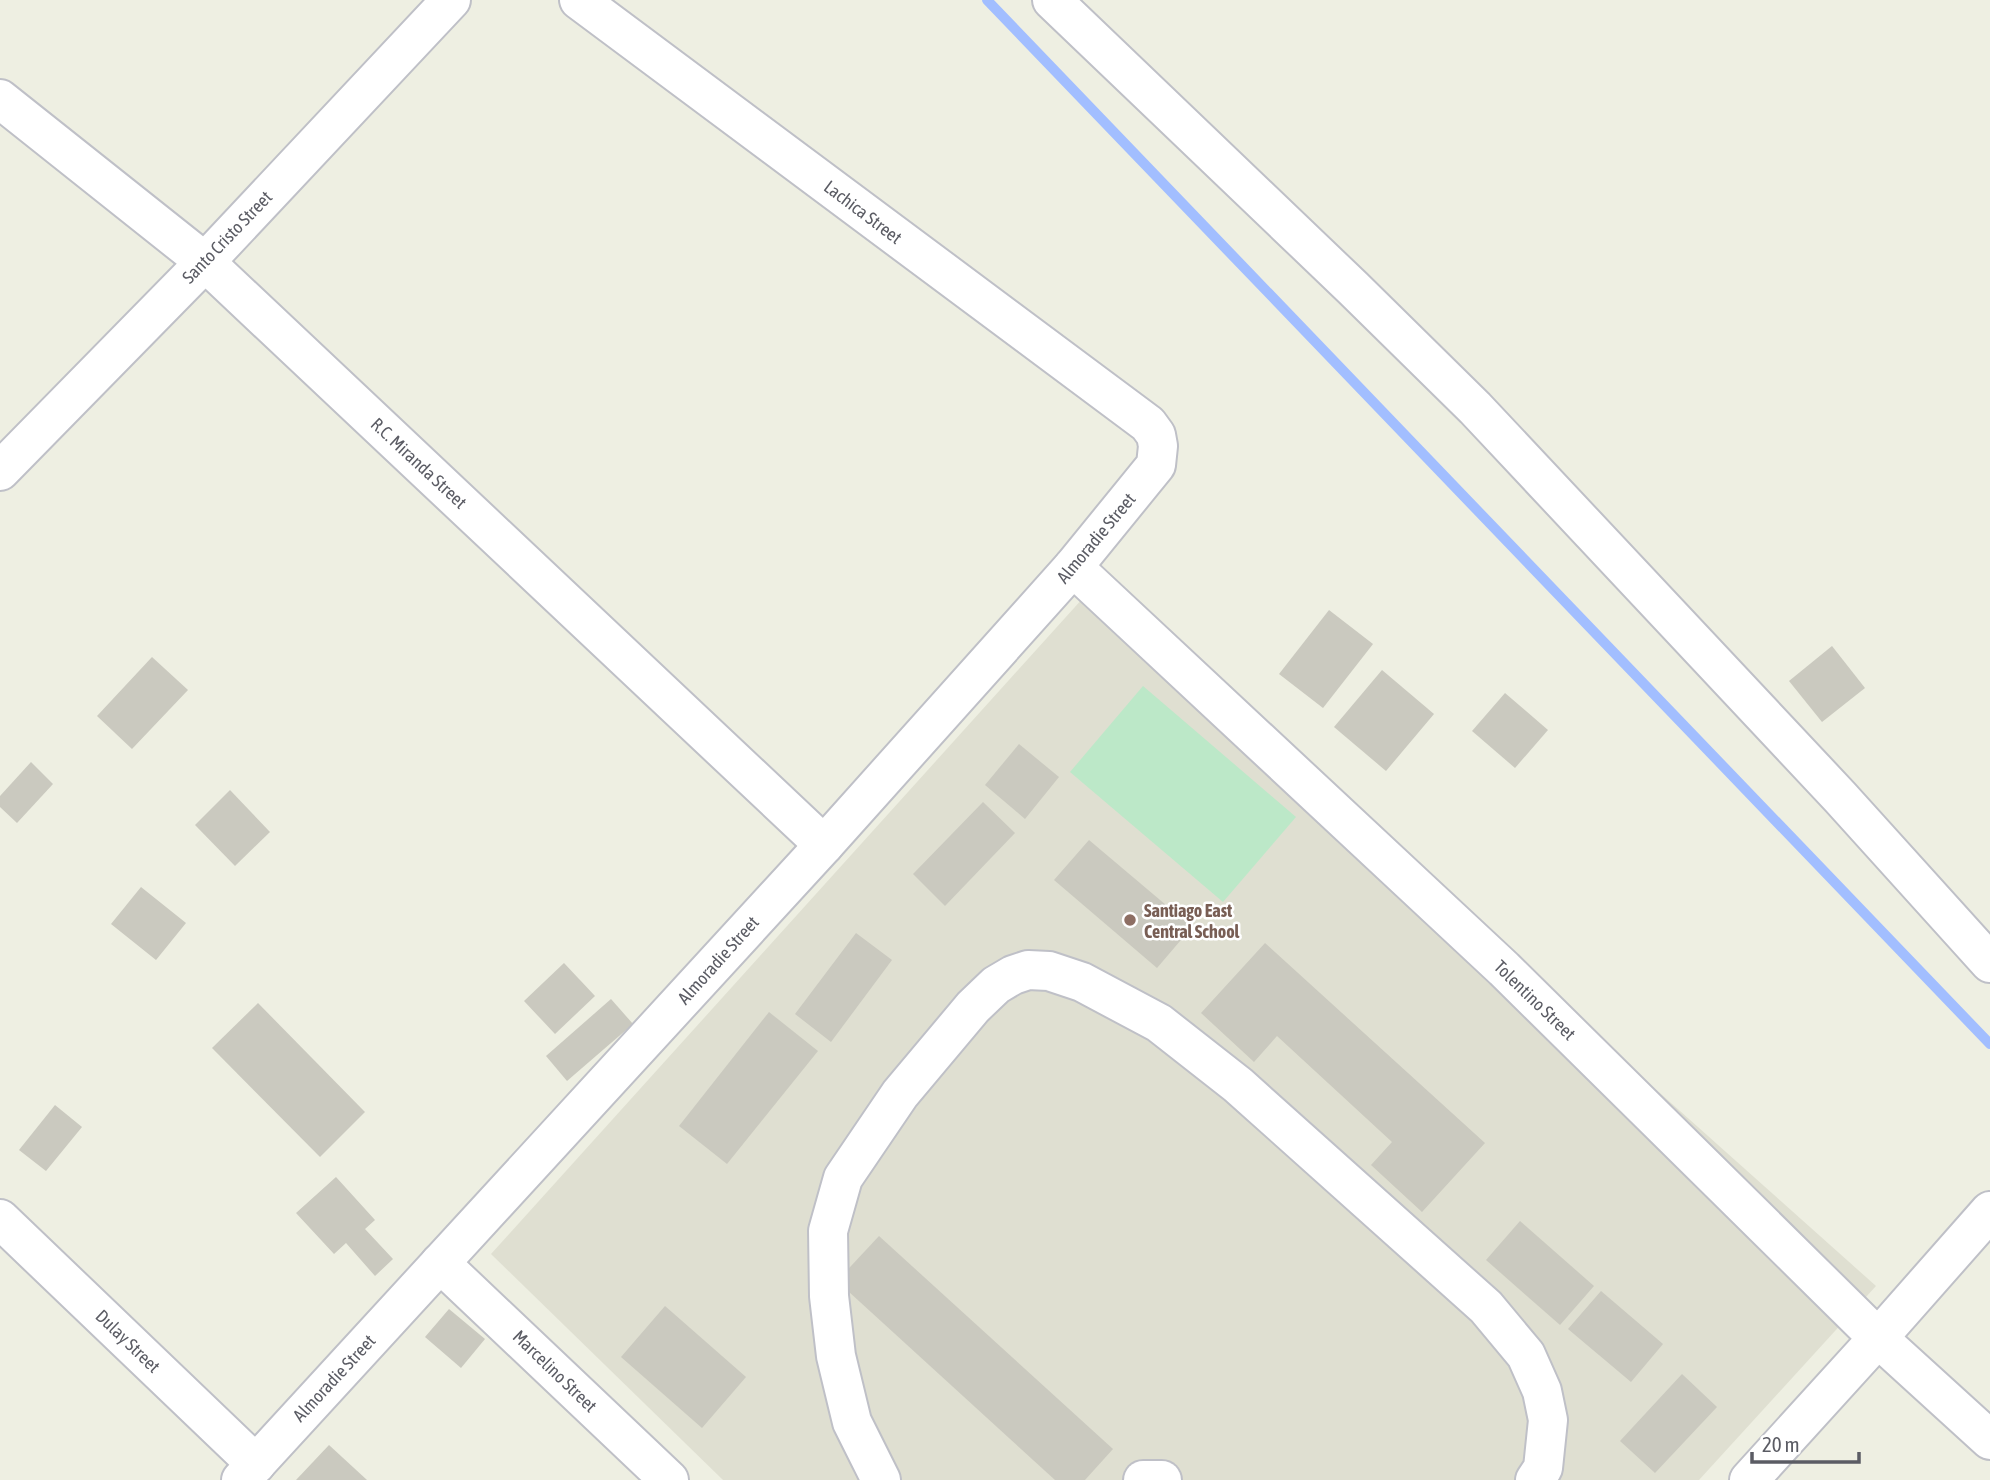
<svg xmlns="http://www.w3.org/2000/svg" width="1990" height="1480" viewBox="0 0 1990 1480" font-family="'Asap Condensed',sans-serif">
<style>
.education{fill:#dfdfd1}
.green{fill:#bce8c8}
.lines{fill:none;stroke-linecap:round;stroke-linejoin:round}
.stream{stroke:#a2beff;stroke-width:10}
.building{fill:#cac9bf}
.minor-casing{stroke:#bfc0c7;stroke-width:42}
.minor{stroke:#fff;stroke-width:38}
.education-dot{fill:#8d6e63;stroke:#fff;stroke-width:2.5}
.labels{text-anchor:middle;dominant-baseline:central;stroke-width:5;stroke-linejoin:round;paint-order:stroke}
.street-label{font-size:18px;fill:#5b5c64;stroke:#fff}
.education-label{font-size:18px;font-weight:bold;fill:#785e54;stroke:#fff;text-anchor:start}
</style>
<rect width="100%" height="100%" fill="#eeefe2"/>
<polygon class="education" points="1093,587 1876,1286 1699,1480 723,1480 491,1254"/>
<polygon class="green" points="1143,686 1296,817 1223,902 1070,772"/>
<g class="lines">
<polyline class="stream" points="987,0 1990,1044"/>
</g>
<g class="building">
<polygon points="1329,610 1373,644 1323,708 1279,674"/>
<polygon points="1832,646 1865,688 1822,722 1789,681"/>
<polygon points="152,657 188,690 132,749 97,716"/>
<polygon points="1382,670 1434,714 1386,771 1334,727"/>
<polygon points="1505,693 1548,730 1515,768 1472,731"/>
<polygon points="1019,744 1059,777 1025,819 985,785"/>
<polygon points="31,762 53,784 17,823 0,807 0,796"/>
<polygon points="230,790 270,832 235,866 195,825"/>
<polygon points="983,802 1015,833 945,906 913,874"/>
<polygon points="1089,840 1192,927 1157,968 1054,880"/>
<polygon points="141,887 186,923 156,960 111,924"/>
<polygon points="856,933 892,960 831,1042 795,1014"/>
<polygon points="1265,943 1485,1143 1422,1212 1371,1165 1392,1142 1277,1036 1254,1062 1201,1013"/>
<polygon points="564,963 595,996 555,1034 524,1001"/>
<polygon points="611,999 633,1024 567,1081 546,1056"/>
<polygon points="258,1003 365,1112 320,1157 212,1048"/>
<polygon points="769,1012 818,1051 727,1164 679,1126"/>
<polygon points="55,1105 82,1127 46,1171 19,1150"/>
<polygon points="336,1177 375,1220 365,1229 393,1259 375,1276 346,1243 334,1254 296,1213"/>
<polygon points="1520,1221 1594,1286 1560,1325 1486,1260"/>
<polygon points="879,1236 1113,1449 1085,1480 1055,1480 837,1281"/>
<polygon points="1601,1291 1663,1344 1631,1382 1568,1329"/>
<polygon points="665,1306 746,1377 702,1428 621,1357"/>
<polygon points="449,1309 485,1339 461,1368 425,1337"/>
<polygon points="1682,1374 1717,1407 1655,1473 1620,1441"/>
<polygon points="329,1445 367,1480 296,1480"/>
</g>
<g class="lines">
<defs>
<g id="minor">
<polyline points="1052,0 1353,288 1475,408 1840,797 1990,963"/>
<polyline points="0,99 205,262 824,845"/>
<polyline points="0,471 205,262 451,0"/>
<polyline points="1073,567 1504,969 1878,1338 1990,1440"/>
<polyline points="0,1219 256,1464"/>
<polyline points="440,1263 669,1480"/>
<polyline points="241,1480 824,845 1073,567 1156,465 1158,446 1156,435 1148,424 579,0"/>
<polyline points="881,1480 852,1422 836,1356 829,1296 828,1231 843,1178 900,1094 973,1007 996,985 1013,975 1028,970 1049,971 1082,982 1159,1023 1238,1085 1486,1307 1526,1355 1542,1391 1548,1420 1543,1468 1535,1480"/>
<polyline points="1143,1480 1162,1480"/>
<polyline points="1749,1480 1878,1338 1990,1211"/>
</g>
</defs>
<use href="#minor" class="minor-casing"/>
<use href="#minor" class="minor"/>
</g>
<circle class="education-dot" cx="1130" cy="920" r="7"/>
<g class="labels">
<g class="street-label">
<text transform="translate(863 212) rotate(37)">Lachica Street</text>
<text transform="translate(227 237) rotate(-46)">Santo Cristo Street</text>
<text transform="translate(419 463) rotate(43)">R.C. Miranda Street</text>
<text transform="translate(1096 538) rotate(-50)">Almoradie Street</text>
<text transform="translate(718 960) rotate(-48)">Almoradie Street</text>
<text transform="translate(1535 1000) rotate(44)">Tolentino Street</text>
<text transform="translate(128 1341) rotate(44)">Dulay Street</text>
<text transform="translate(555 1371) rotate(44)">Marcelino Street</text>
<text transform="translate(334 1378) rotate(-47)">Almoradie Street</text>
</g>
<g class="education-label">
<text x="1144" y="910">Santiago East<tspan x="1144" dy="21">Central School</tspan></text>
</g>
</g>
<path d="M1752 1452v10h107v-10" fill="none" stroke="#5b5c64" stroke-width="3.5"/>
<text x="1762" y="1452" font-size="21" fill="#5b5c64" stroke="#ffffff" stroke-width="5" paint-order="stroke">20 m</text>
</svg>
